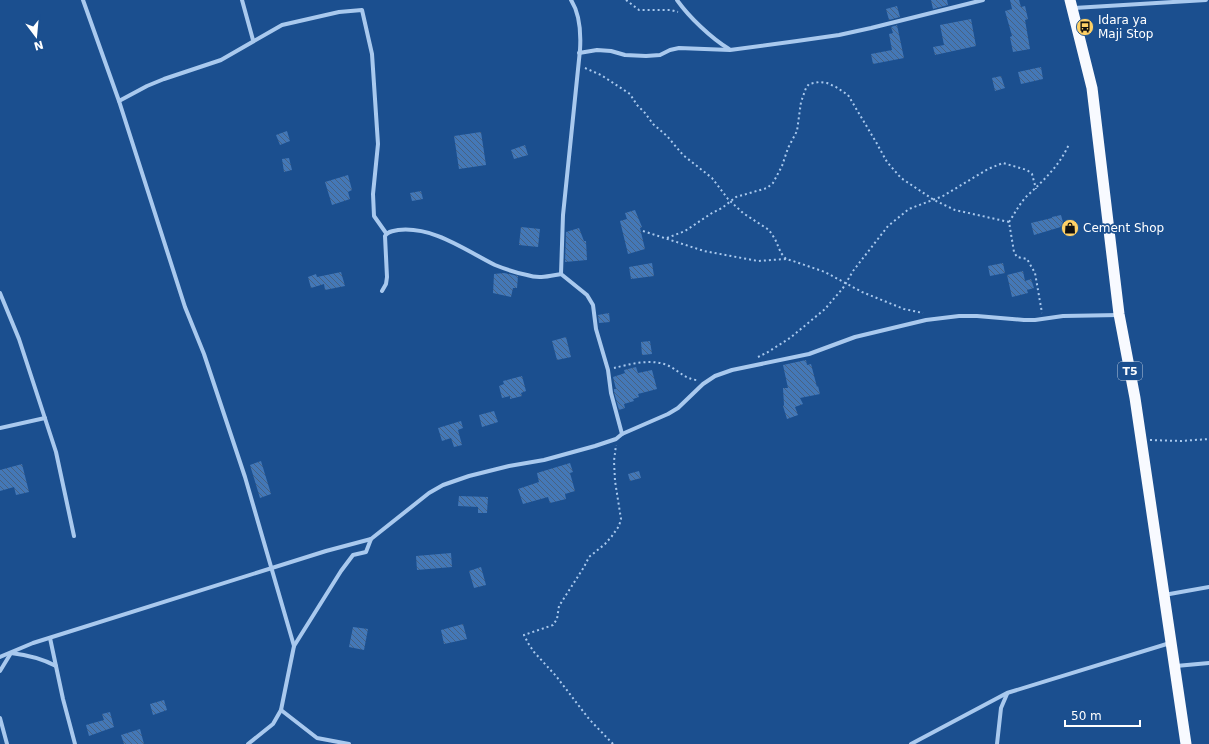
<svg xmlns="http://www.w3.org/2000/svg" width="1209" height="744" viewBox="0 0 1209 744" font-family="'DejaVu Sans',sans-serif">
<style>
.building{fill:url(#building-back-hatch)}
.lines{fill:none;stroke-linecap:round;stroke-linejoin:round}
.path{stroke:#a9c9ee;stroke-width:2;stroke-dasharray:2 3;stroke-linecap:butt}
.minor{stroke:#a9c9ee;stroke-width:4}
.trunk{stroke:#f8faff;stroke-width:11}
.labels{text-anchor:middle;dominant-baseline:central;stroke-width:3.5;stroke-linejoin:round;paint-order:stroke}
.shield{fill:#1b4f8f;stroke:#bbcadd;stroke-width:1}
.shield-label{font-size:11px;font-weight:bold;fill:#fff}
.poi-label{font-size:12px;fill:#fff;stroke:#1b4f8f;text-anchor:start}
</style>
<defs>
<pattern id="building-back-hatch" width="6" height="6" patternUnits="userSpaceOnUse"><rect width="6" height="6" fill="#4478b7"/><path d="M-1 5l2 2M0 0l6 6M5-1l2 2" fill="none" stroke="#486282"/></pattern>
</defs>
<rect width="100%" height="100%" fill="#1b4f8f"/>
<g class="building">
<polygon points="931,0 947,0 948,5 933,9"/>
<polygon points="1010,0 1019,0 1021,7 1025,6 1028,19 1025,20 1030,49 1013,52 1010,37 1012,36 1005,11 1012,9"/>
<polygon points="897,6 900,17 889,20 886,9"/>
<polygon points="971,19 976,46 935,55 933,47 944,45 940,25"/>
<polygon points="897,25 904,58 873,64 871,54 892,50 889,34 893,33 891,27"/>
<polygon points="1041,67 1043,79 1021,84 1018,72"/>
<polygon points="1001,76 1005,88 995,91 992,78"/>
<polygon points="287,131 290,141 280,145 276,135"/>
<polygon points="481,132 486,165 459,169 454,136"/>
<polygon points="525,145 528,155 514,159 511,150"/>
<polygon points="289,158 292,170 284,172 282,159"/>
<polygon points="348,175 352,190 348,192 350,199 332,205 325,182"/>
<polygon points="421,191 423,199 412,201 410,193"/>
<polygon points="635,210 642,227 640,228 645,249 628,254 620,221 627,219 625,213"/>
<polygon points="1061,215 1064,226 1034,235 1031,223 1052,218 1052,217"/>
<polygon points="521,227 540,229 538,247 519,245"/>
<polygon points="579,228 584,241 586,241 587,260 565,262 566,232"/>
<polygon points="652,263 654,276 631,279 629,267"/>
<polygon points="1003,263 1005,273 990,276 988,266"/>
<polygon points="1023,271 1025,281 1031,279 1034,288 1027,290 1028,293 1012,297 1007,275"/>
<polygon points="341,272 345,286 325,290 324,284 311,288 308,277 316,274 317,277"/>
<polygon points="504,273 518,276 517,288 513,288 511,297 493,293 494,274"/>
<polygon points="609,313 610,322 599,323 598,315"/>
<polygon points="566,337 571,357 557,360 552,341"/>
<polygon points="650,341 652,354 642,355 641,342"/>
<polygon points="806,360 807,365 811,364 817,387 818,386 820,394 800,398 803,404 795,407 798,415 787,419 783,406 784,405 783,388 788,388 783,365"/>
<polygon points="636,367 638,373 652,370 657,389 638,394 639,397 633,399 634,401 624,404 625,408 619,410 614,392 614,389 616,389 613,377 625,373 624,370"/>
<polygon points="522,376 526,391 521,393 522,396 510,399 510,396 502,398 499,386 504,384 503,381"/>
<polygon points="494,411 498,422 482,427 479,415"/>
<polygon points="461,421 463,428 458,430 462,445 454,447 451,438 442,441 438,428"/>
<polygon points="261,461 271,494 260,498 250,465"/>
<polygon points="570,463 573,472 570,473 575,491 565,494 566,499 550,503 548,497 523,504 518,489 539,482 537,473"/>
<polygon points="22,464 29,492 16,495 14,487 0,491 0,470"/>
<polygon points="639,471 641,478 630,481 628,474"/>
<polygon points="459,496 488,497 487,513 478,513 478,507 458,506"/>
<polygon points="451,553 452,567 417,570 416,556"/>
<polygon points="481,567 486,585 474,588 469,571"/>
<polygon points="463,624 467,639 444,644 441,630"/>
<polygon points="353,627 368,629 364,650 349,647"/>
<polygon points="164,700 167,710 153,715 150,704"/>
<polygon points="110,712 114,727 89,736 86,725 104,720 102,714"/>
<polygon points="140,729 144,744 124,744 121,735"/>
</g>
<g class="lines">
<g class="path">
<polyline points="626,0 639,10 671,10 678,12"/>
<polyline points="585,68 601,75 630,94 637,105 645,113 653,124 667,136 683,155 712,178 728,199 743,213 769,230 775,239 781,253 786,259"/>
<path d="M1009,222C1015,213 1020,203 1027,196C1044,180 1060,165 1069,144"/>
<polyline points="643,231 704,251 758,261 786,259 793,261 825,272 862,292 904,309 923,313"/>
<polyline points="667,238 685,231 712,213 722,208 736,197 767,188 773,183 782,166 788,148 797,131 801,102 806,88 809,84 819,82 827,83 836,87 848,95 876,142 887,162 901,178 934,200 955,210 1009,222 1014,252 1017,257 1027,259 1035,273 1042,313"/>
<polyline points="758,357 768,352 790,338 825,309 843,288 853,271 888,226 909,209 943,196 988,169 1003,163 1027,170 1032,174 1036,189"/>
<path d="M614,368C630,364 653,358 669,366C679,371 685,379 697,380"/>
<polyline points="1150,440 1181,441 1209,439"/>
<polyline points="613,744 589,719 556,676 534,652 528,643 524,635 553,625 557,619 559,606 584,567 589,557 605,544 612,536 619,526 621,519 615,481 614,461 616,445"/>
</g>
<g class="minor">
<polyline points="83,0 119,101 185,307 204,354 245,477 294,646"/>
<polyline points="242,0 253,40"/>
<path d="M571,0C580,14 581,34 580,50L563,215L561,274L587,295L593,305L596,329L608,370L611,393L622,434"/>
<path d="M677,0C689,17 711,38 729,49"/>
<polyline points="1074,8 1206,0"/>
<polyline points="579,53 597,50 611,51 625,55 646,56 660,55 670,50 679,48 730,50 797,41 839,35 871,28 983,0"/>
<polyline points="119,101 147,86 164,79 221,60 282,25 339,12 362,10 372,54 378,144 373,194 374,216 386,233"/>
<path d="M382,291L386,284L387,277L385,236C388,231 393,231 398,230C433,226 465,250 495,265C505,269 517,273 527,275C539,279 549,276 561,274"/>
<polyline points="0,293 19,339 56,452 74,536"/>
<polyline points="0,428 45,418"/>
<polyline points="1164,595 1209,587"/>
<polyline points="50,638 63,699 75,744"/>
<polyline points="0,657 33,643 326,551 371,539 429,493 443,485 469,476 509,466 544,460 595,446 616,439 622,434 668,414 678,408 703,384 715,376 732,370 809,354 855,337 926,320 959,316 977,316 1024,320 1035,320 1063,316 1119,315"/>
<polyline points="1176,666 1209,663"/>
<path d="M0,671L11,653C28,655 41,658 56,666"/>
<polyline points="281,710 317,738 349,744"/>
<polyline points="0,718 7,744"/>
<polyline points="248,744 273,724 281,710 294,646 341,571 353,555 366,552 371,539"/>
<polyline points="911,744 1007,693 1170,643"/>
<polyline points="997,744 1001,708 1007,694"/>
</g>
<polyline class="trunk" points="1070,0 1092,88 1119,314 1135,398 1186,744"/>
</g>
<defs>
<symbol id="bus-disc" viewBox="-11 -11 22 22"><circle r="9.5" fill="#ffd166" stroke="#1b4f8f"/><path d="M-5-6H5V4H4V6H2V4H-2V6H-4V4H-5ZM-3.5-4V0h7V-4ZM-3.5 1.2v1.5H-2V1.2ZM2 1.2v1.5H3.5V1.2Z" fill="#111"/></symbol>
<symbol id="shop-disc" viewBox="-11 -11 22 22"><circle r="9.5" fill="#ffd166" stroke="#1b4f8f"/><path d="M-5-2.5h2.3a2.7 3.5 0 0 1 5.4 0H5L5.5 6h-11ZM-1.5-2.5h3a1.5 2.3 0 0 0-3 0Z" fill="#111"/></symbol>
</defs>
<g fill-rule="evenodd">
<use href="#bus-disc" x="1075" y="17" width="20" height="20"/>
<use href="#shop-disc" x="1060" y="218" width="20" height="20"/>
</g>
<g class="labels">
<rect class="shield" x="1118" y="362" width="24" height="18" rx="3"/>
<g class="shield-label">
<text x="1130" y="371">T5</text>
</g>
<g class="poi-label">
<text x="1098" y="20">Idara ya<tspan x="1098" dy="14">Maji Stop</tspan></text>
<text x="1083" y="228">Cement Shop</text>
</g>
</g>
<g transform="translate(36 36) rotate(164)" stroke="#1b4f8f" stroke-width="3" paint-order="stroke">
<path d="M0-3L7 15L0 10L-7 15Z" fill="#ffffff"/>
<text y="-6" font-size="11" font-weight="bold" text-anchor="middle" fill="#ffffff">N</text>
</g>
<path d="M1065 720v6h75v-6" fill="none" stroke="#ffffff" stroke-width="2"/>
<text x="1071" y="720" font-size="12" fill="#ffffff" stroke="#1b4f8f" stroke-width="3" paint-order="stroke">50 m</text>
</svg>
